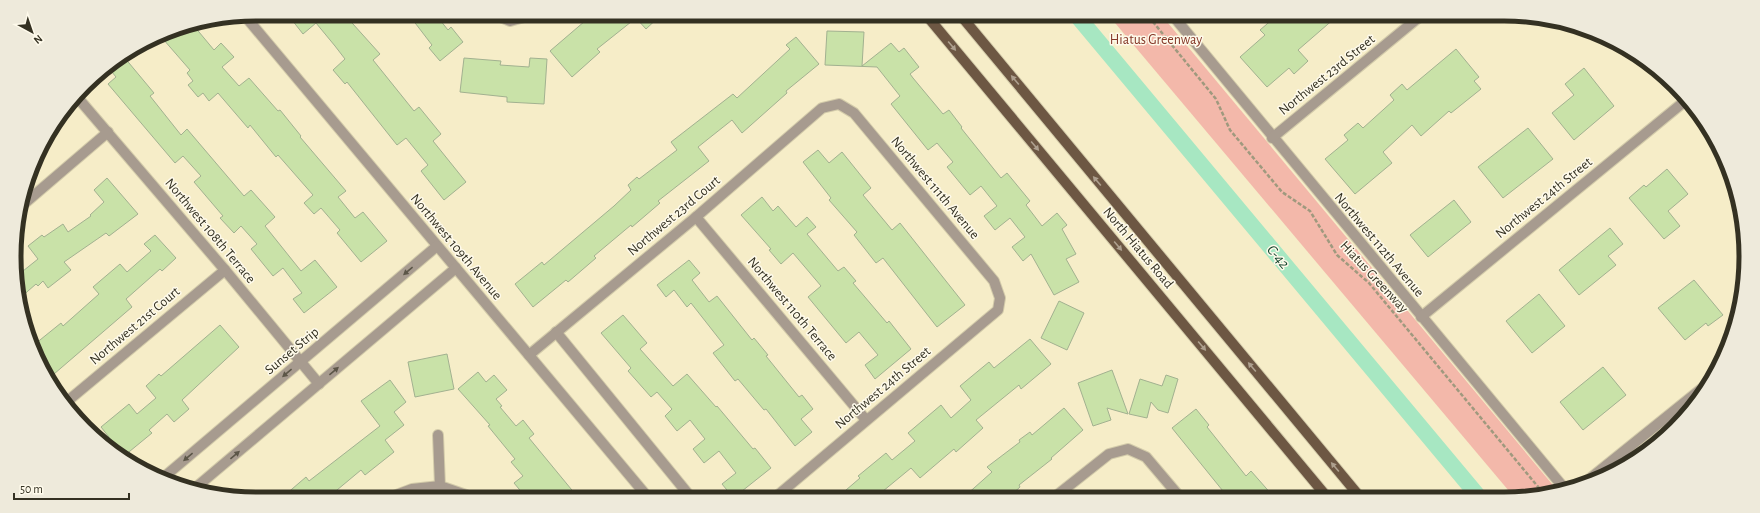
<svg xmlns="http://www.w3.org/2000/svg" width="1760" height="513" viewBox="0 0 1760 513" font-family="'Alegreya Sans',sans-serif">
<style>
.green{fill:#f3b8aa}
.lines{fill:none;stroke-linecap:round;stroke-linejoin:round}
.canal{stroke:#a7e7c2;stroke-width:16}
.building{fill:#c9e2a8;stroke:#a2b190}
.minor-casing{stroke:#d3cbaa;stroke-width:12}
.major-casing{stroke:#d3cbaa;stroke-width:12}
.path{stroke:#9f997e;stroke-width:2.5;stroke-dasharray:4 2;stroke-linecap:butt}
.minor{stroke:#a79b8f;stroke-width:10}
.major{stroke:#6d5743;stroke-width:10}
.oneway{fill:#aea08f}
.oneway2{fill:#5c5648}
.labels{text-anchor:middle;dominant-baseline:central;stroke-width:3;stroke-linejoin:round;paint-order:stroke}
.park-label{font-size:14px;fill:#843626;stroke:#fefaeb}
.street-label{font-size:14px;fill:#343122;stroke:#fefaeb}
.water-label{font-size:15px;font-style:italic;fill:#0c3f27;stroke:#fefaeb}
.rim{fill:none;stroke:#343122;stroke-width:5}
</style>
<rect width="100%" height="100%" fill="#f6edc8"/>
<polygon class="green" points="1110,17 1163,17 1557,490 1535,497 1514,497"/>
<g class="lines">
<polyline class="canal" points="1078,17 1479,497"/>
</g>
<g class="building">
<polygon points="299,14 344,14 380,54 373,60 414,111 419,107 441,134 433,141 466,182 444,200 421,171 428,165 406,138 397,145 347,82 345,84 333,70 345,59 335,46 316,23 303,34 292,20"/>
<polygon points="409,15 436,15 448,30 451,27 463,42 440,61 429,48 432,45"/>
<polygon points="592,15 661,15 646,29 636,18 597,49 600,52 572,77 550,51"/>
<polygon points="1274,18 1335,18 1298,50 1308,61 1294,74 1289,68 1267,87 1240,57 1265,35 1260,30"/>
<polygon points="194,26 214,50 221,43 234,57 222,67 239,86 249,78 278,111 280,110 301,136 300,137 346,191 338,197 355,218 363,212 387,241 361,262 337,233 340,230 321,208 314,214 304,203 313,195 278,155 276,157 250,125 248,128 218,93 209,101 203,93 198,97 188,85 193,81 187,73 190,70 163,39 172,31"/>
<polygon points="827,31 864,32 862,66 891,43 899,52 904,48 919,67 910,74 913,78 943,114 949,110 962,127 961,128 1001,178 1007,173 1030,201 1026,205 1042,226 1057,213 1067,225 1062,229 1076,254 1066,259 1079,282 1054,295 1031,254 1023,261 1012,247 1025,237 1010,218 995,230 984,216 997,206 981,186 970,195 947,167 953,162 937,143 928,150 891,104 900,96 877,67 825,65"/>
<polygon points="796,37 819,64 786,91 787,93 742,133 732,120 698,147 709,161 658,201 660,203 632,227 631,225 594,256 596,258 568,282 566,280 533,307 515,284 542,262 544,265 614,206 631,190 628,185 637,177 639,179 677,150 671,142 733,94 737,98 790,49 786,45"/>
<polygon points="1456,49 1479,77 1474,81 1481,89 1451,113 1449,111 1421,136 1412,125 1383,152 1392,163 1355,194 1325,159 1348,140 1344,135 1358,123 1363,128 1394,100 1390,95 1402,84 1407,90"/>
<polygon points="124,57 154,93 150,96 181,135 187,129 244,196 251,190 275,217 265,226 301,271 315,260 337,287 304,313 293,299 302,293 283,268 273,276 251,249 257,244 241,226 234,233 220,218 223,216 194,182 201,176 183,156 175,163 108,84 116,77 108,67"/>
<polygon points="464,58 501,61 500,65 529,67 530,58 547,59 544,104 507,102 507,97 460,92"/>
<polygon points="1584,68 1614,106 1574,140 1552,113 1574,95 1565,84"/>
<polygon points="1528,128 1553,159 1503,198 1478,167"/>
<polygon points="818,150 829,163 842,152 871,188 863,195 892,230 900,223 965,305 937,327 883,258 876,263 854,235 857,232 829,200 831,198 803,162"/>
<polygon points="1667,169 1688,194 1668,211 1680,226 1664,239 1629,198 1644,185 1646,187"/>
<polygon points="107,178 138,214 109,236 106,233 64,262 71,270 48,288 43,281 38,286 36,284 20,298 18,275 38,259 28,246 42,235 44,237 63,224 68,232 91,216 90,215 104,202 94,190"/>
<polygon points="762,197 773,211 778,206 796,227 807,217 816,227 807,234 838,271 844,267 856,281 853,283 887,323 889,321 911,349 875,379 865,365 878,355 859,332 846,343 808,297 821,286 810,273 793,253 781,264 769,250 771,249 741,215"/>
<polygon points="1454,200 1471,222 1428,257 1410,235"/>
<polygon points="1610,228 1623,244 1608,256 1616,265 1579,295 1559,270"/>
<polygon points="155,235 176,258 162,271 160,269 126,299 132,307 54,374 41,357 35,344 61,323 63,326 99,294 93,287 120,264 127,272 151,251 144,244"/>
<polygon points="689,260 700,273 692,280 709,302 717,296 752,340 754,338 768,355 766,356 799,397 802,395 813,409 801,419 812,432 795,446 766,409 764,410 738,379 735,381 713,353 724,345 691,303 687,307 674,290 666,297 657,285"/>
<polygon points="1694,280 1723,315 1708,326 1706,323 1685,340 1658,308"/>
<polygon points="1539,294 1565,326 1532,353 1506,321"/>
<polygon points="1059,301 1084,313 1067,350 1041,338"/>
<polygon points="623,315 647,343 640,349 673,386 687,374 716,407 717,406 753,449 755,448 771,468 737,495 731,495 722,484 736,473 719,451 704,463 693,449 705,439 690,420 677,431 665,416 672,409 657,392 651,397 628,371 631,368 601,333"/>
<polygon points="220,325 239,347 182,400 189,409 174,422 167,414 149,430 152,433 124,456 101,427 129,404 137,414 156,398 146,386 159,374 161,376"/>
<polygon points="1030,339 1051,364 1021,389 1019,385 976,420 983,428 956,452 954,449 920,478 911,468 877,496 839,496 860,478 858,476 886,453 892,460 915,441 908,433 941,405 951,418 971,400 960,386 989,362 994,368"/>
<polygon points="447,354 454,389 415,397 408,362"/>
<polygon points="1603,367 1626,395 1583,430 1560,402"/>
<polygon points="1112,370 1128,414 1107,408 1111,420 1093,426 1078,383"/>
<polygon points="478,372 486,382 494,375 507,390 496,399 502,406 500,407 516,426 523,420 534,434 529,438 576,495 524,495 514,483 523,476 511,462 515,459 488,426 490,425 458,389"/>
<polygon points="1166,375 1178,379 1168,413 1158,410 1151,402 1147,418 1129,414 1140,379 1162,386"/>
<polygon points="390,380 406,402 394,412 404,425 385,440 394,452 365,475 361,470 331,495 285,495 306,477 309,481 380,426 361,401"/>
<polygon points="1064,408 1083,430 1051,458 1052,459 1019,485 1020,487 1010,496 965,496 992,472 987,467 1020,442 1019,440 1030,432 1032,435"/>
<polygon points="1196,409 1209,425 1207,427 1246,476 1251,471 1273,496 1227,496 1172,428"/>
</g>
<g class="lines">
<defs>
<g id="minor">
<polyline points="496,15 510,21 531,15"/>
<polyline points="245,16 646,495"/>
<polyline points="1174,17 1564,488"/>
<polyline points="78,98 225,270 319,384"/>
<polyline points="1272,138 1418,18"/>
<polyline points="25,203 108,132"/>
<polyline points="696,217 866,420"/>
<polyline points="1421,317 1685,101"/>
<polyline points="556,332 689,495"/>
<polyline points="529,355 696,217 822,108 839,104 854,113 994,281 1000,298 998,310 778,495"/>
<polyline points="64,404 225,270"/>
<polyline points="438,435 440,486 466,495"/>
<polyline points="164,477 437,246"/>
<polyline points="1587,481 1710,382"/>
<polyline points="194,489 456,268"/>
<polyline points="396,495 412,489 440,486"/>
<polyline points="1056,496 1109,454 1128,449 1146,457 1179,496"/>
</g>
<g id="major">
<polyline points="927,16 1327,497"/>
<polyline points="962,17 1360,497"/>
</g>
</defs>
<use href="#minor" class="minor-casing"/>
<use href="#major" class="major-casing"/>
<polyline class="path" points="1149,17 1216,99 1230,130 1282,192 1310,211 1337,255 1369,283 1544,494"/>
<use href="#minor" class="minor"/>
<use href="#major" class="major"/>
</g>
<defs><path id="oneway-solid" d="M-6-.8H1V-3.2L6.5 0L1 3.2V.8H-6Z"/></defs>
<g class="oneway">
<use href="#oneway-solid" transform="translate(952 46) rotate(50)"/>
<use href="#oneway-solid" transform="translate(1015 80) rotate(-130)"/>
<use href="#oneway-solid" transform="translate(1035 146) rotate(50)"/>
<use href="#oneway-solid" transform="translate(1097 181) rotate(-130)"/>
<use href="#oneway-solid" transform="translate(1118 246) rotate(50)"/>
<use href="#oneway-solid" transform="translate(1202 346) rotate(50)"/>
<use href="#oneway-solid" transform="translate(1252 367) rotate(-130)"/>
<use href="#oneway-solid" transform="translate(1335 467) rotate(-130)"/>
</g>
<g class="oneway2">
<use href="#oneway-solid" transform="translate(408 271) rotate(140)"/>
<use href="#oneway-solid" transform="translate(334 371) rotate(-40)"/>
<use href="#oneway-solid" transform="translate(287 373) rotate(140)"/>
<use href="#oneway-solid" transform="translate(235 455) rotate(-40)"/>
<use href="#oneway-solid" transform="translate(188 457) rotate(140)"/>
</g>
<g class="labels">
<g class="park-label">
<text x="1156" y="40">Hiatus Greenway</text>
</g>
<g class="street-label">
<text transform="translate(1327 75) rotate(-39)">Northwest 23rd Street</text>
<text transform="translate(935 188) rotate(50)">Northwest 111th Avenue</text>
<text transform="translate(1544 198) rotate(-39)">Northwest 24th Street</text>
<text transform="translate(674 216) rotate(-40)">Northwest 23rd Court</text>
<text transform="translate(210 231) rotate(50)">Northwest 108th Terrace</text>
<text transform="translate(1379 245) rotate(50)">Northwest 112th Avenue</text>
<text transform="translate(456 247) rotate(50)">Northwest 109th Avenue</text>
<text transform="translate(1138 248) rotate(50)">North Hiatus Road</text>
<text transform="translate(1374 277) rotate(47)">Hiatus Greenway</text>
<text transform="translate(792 309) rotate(50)">Northwest 110th Terrace</text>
<text transform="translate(135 326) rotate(-40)">Northwest 21st Court</text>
<text transform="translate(292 351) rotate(-40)">Sunset Strip</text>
<text transform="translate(883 388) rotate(-40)">Northwest 24th Street</text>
</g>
<g class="water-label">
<text transform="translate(1278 257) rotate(50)">C-42</text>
</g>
</g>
<path d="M0 0H1760V513H0ZM256 21H1504A235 235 0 0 1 1739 256V257A235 235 0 0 1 1504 492H256A235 235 0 0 1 21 257V256A235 235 0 0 1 256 21Z" fill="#eeeadb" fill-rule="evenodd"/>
<path class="rim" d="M256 21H1504A235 235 0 0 1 1739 256V257A235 235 0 0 1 1504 492H256A235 235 0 0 1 21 257V256A235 235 0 0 1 256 21Z"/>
<g transform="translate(32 32) rotate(140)" stroke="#fefaeb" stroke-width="3" paint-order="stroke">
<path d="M0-3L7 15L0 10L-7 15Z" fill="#343122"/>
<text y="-6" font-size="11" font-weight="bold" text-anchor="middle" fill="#343122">N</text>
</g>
<path d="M14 493v6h115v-6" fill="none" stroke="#343122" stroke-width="2"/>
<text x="20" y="493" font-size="12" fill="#343122" stroke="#fefaeb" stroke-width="3" paint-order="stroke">50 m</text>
</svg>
